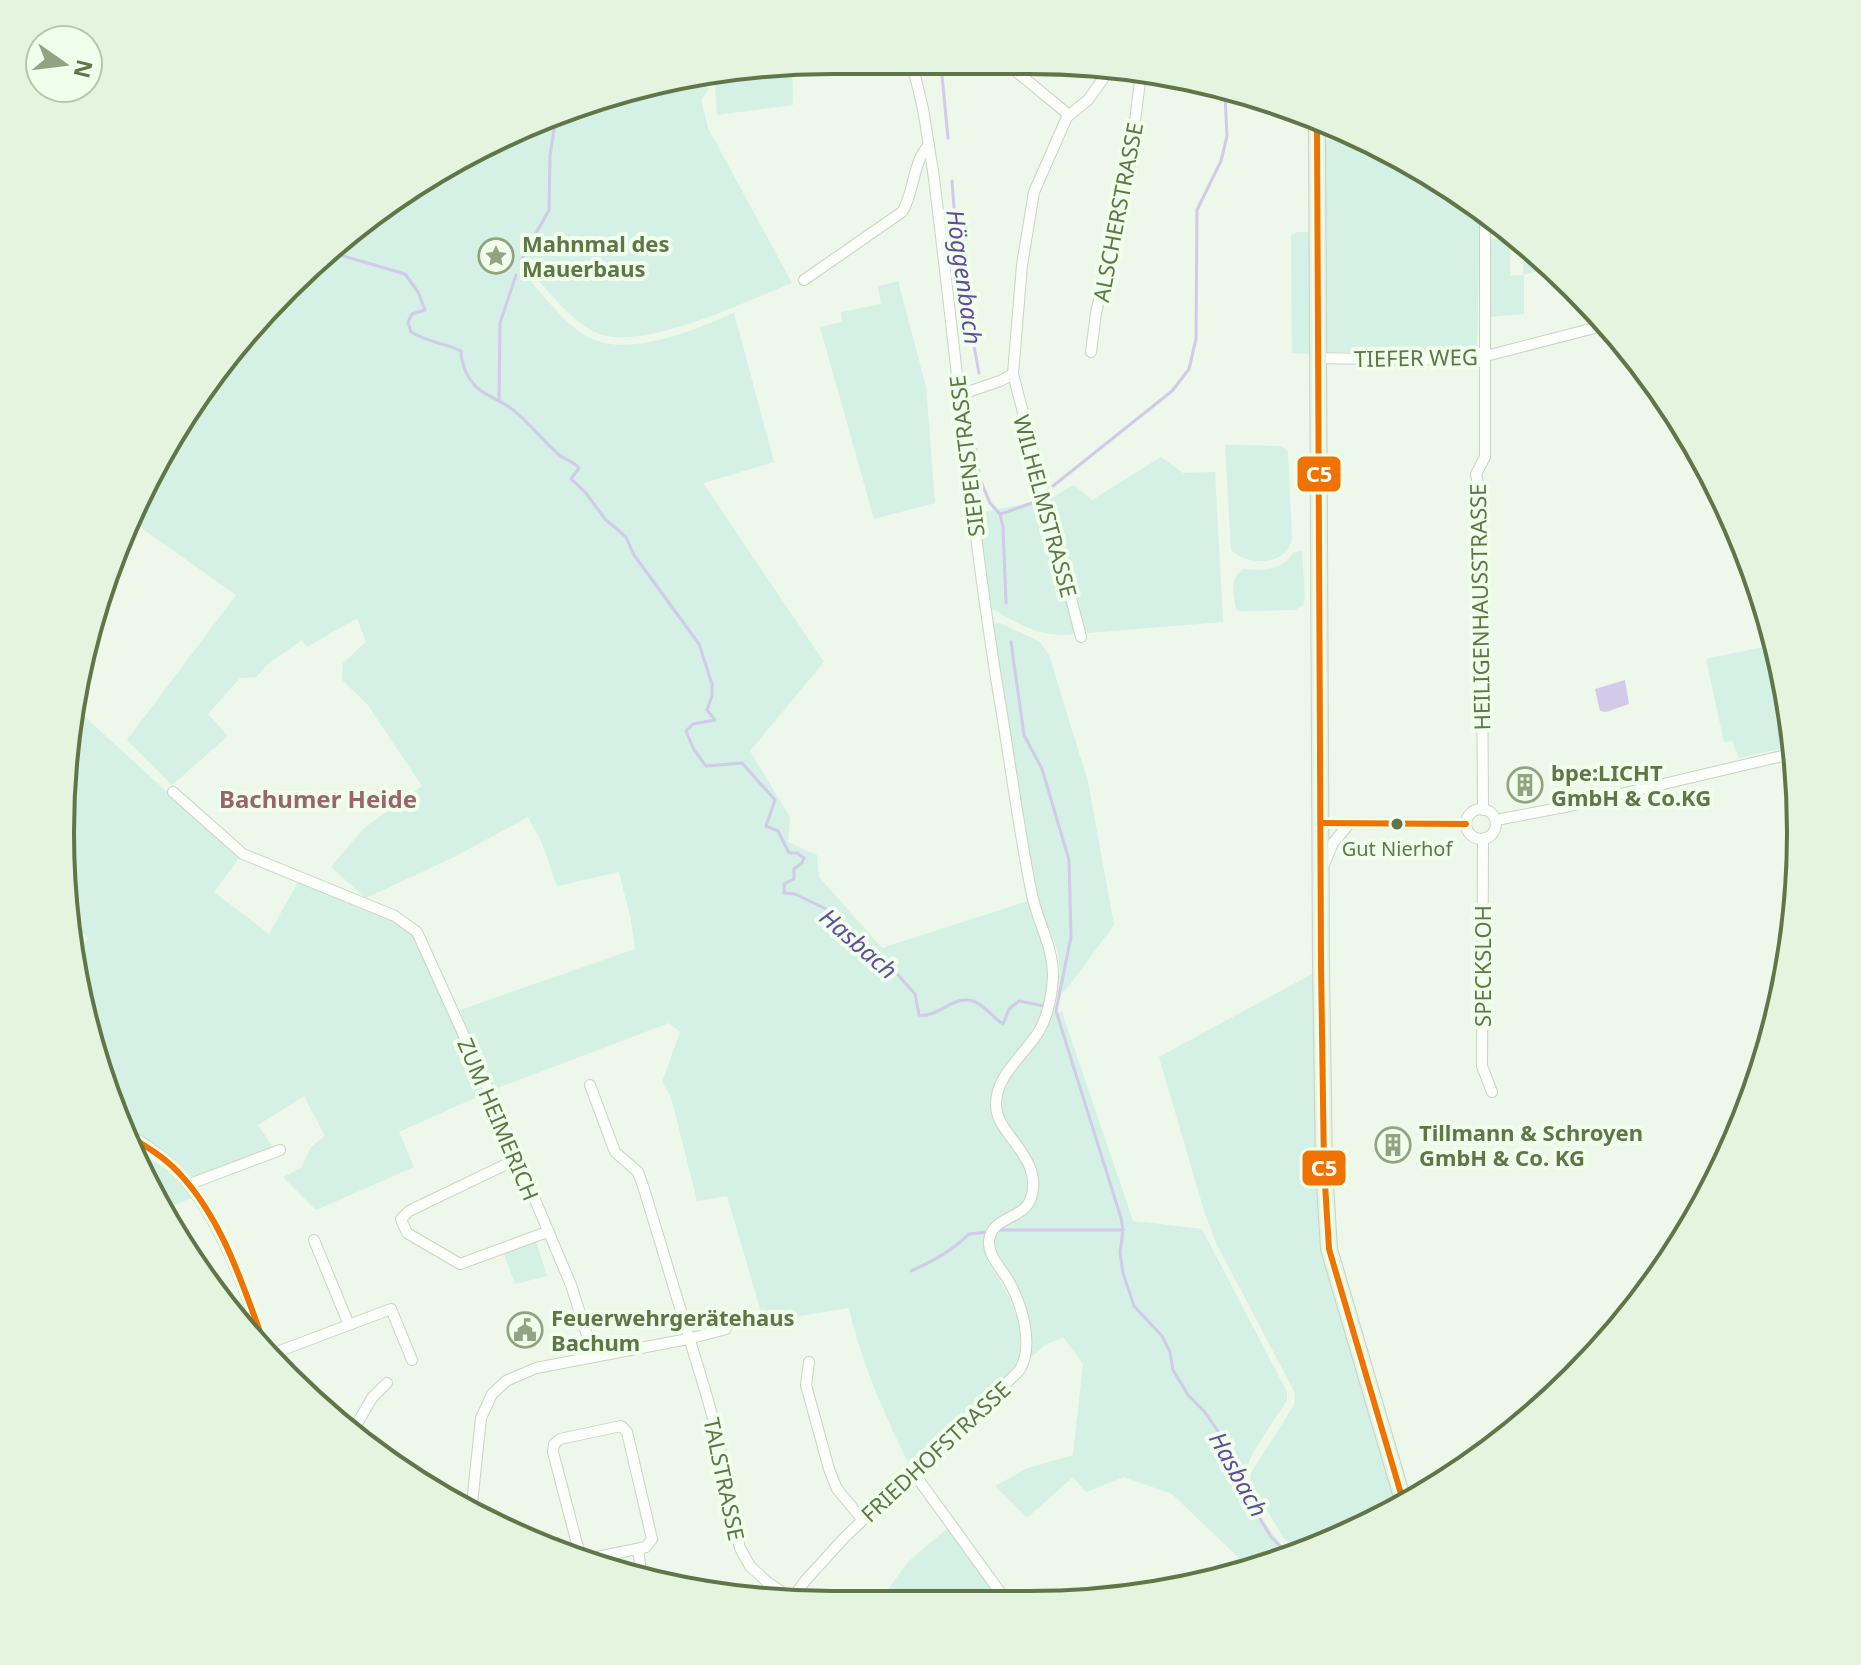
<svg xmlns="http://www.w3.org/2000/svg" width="1861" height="1665" viewBox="0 0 1861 1665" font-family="'Noto Sans',sans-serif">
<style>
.green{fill:#d5f0e4}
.water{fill:#d1cae8}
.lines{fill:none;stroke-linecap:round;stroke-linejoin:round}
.stream{stroke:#d1cae8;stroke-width:3}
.minor-casing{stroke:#cad4c2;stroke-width:12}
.primary-casing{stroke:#cad3c2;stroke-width:18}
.minor{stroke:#fcfefc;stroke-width:10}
.primary{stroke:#e8f3e5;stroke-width:16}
.bus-1-casing{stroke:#f0ffeb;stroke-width:12}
.bus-1{stroke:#f07200;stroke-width:6}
.bus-dot{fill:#607648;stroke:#f0ffeb;stroke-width:3}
.labels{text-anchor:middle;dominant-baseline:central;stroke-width:8;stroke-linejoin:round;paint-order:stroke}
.bus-label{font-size:20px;fill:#607648;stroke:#f0ffeb}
.street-label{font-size:22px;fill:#607648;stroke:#f0ffeb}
.poi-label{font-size:22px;font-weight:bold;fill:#607648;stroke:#f0ffeb;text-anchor:start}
.water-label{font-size:24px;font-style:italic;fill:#644aa0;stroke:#f0ffeb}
.neighbourhood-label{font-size:24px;font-weight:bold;fill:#9a646f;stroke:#f0ffeb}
.rim{fill:none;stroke:#607648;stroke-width:4}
.line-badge{stroke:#f0ffeb;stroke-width:3}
.badge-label{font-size:22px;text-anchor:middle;font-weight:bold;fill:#fff}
</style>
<rect width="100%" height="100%" fill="#edf7ea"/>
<g class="green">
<polygon points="792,64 793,105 717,115 714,72"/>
<path d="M706,72L708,90L701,100L708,128L792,283C748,300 636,356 593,331C570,319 552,295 534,276L531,282C548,300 567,327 590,338C631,358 696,329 734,313L774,462L703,483L824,662L750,751L790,817L788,842L817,855L819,877L882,948L1028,901L1049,954L1050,973L1045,1013L1062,1012L1133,1221L1202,1229L1287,1392V1400C1277,1416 1249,1455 1246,1470C1241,1494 1274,1539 1292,1555L1245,1573L1239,1558L1172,1494L1124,1477L1086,1492L1073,1477L1027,1518L995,1486L1028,1468L1073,1455L1083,1364L1063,1337L1045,1345L1029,1359L1031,1339L995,1257L987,1261C1011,1296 1028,1325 1017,1369L912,1470C886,1418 862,1365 849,1308L764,1322L727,1196L697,1201L671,1097L662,1082L680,1032L669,1023L492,1090L460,1010L635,949L631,920L619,872L557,886L542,843L528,817L456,856L366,898L331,867L363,829L422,786L367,704L342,680L343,663L366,642L357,618L307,647L302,640L269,663L256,677L240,678L208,714L228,736L172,785L127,740L236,595L130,520L139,491L220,362L362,220L491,139L681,75Z"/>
<path d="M1323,140C1389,140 1429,174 1480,210L1477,350L1473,352H1324Z"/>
<polygon points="1297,232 1311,232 1310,354 1292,353 1291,236"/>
<polygon points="1488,239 1510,239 1510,276 1523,275 1524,242 1553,267 1524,275 1524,314 1489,317"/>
<polygon points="898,281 926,387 935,503 874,519 820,327 842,322 841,312 881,304 878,286"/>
<path d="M1225,445L1282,446L1288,452L1292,539C1286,567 1248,566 1231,550Z"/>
<polygon points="1161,457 1183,473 1215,472 1223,622 1088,633 1083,628 1049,499 1074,485 1092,500"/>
<path d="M1042,501L1075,627L1073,634C1037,638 1021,624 990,608L977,513Z"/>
<path d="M1302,551L1305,597L1303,605L1295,610L1238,611L1236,609C1233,593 1229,580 1243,569C1263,571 1282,571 1294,552Z"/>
<polygon points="1000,623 1040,642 1049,655 1088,782 1114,925 1065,991 1056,993 1060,972 1058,951 1036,898 991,629 994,624"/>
<polygon points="1763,647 1771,650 1779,656 1793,746 1739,758 1732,741 1724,742 1706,659"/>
<polygon points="84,716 239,858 214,892 269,934 298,882 407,927 421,945 486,1093 399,1132 414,1167 316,1210 283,1177 301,1168 311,1147 325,1136 304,1096 258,1125 274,1149 193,1179 164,1152 122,1128 86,1032 76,955 88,938 72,923 60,833 70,734"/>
<polygon points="1314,973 1322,1252 1400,1507 1370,1526 1299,1552 1284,1538 1250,1483 1251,1473 1294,1405 1295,1393 1217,1245 1205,1214 1159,1057"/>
<path d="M135,1149L167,1170L192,1198L163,1209C153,1194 128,1168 135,1149Z"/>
<polygon points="536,1241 547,1276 515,1284 504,1254"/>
<polygon points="949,1527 998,1595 990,1603 878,1603 908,1562"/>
</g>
<polygon class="water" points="1625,680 1629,704 1606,712 1600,711 1595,689"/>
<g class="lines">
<g class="stream">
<polyline points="941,65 948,138"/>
<path d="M952,181C956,246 967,309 979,373"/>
<path d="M330,252L405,274L418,292L425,310L412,314L408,322L411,332C427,342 445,343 461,351C461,359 463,363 465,370C477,398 497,395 517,413C531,426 544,441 558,454C565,460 573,461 579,468L571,479L585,492L605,519L626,537L634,555L699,644L712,684V696L707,710L715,720L693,724L686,731L694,750L706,766L742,763L775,800L766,826L778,831L789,853H797L804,858L802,863L794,869V879L784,884V893L795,894L830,911L883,958L915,994L919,1015C939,1018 952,995 973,1001C984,1004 993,1018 1003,1024L1009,1009L1019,1001L1044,1006"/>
<polyline points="521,260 549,210 550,155 556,118"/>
<polyline points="499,400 500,323 516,275"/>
<polyline points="972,422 980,479 990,503 1000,514 1003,527 1006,603"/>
<polyline points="1053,486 1172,391 1189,369 1196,339 1197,210 1221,161 1227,136 1225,95"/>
<polyline points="1001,514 1035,502"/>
<polyline points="1011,642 1024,735 1042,769 1069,860 1071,937 1056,1011 1121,1218 1123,1230 1120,1253 1123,1273 1134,1306 1162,1336 1170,1352 1173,1370 1188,1395 1204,1411 1236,1457 1250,1502 1271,1537 1290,1556"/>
<polyline points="999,1230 1123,1230"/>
<path d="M911,1271C933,1261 952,1251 969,1234L988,1232"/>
</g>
<defs>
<g id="minor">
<polyline points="1012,68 1069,115"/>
<path d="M804,280L902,212C915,192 912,162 929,145"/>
<polyline points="1091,352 1096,313 1129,169 1141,73"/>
<polyline points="1317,358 1416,360 1486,356 1606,325"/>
<polyline points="959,395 1000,381 1013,374"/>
<polyline points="1081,637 1013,374 1022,265 1034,192 1067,117 1088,100 1108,72"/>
<polyline points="173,792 243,854 395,916 417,932 490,1093 571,1285 594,1357"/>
<circle cx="1481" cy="824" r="15"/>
<polyline points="1483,810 1481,497 1476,474 1485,457 1485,214"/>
<polyline points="1496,820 1570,806 1795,753"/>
<polyline points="1321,823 1466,824"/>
<polyline points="1483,839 1482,1066 1492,1092"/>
<polyline points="1325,862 1333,843 1350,823"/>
<polyline points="590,1085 615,1152 638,1172 644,1189 705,1390 718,1436 730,1511 740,1548 750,1566 767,1582 792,1599"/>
<path d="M124,1133C211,1172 238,1277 270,1359"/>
<polyline points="517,1159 409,1211 401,1219 407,1233 460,1264 547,1232"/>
<polyline points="190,1184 280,1150"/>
<polyline points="314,1240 349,1325"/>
<polyline points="269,1355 391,1309 412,1360"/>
<polyline points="809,1362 806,1385 829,1469 837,1489 862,1519"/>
<polyline points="351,1434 372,1398 387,1383"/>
<polyline points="913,1472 1008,1603"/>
<polyline points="471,1513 481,1418 492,1394 506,1381 536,1368 688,1339 726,1329"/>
<polyline points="638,1549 642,1580"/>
<polyline points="581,1559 553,1452 554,1444 560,1439 621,1426 627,1432 652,1539 646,1547 583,1560"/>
<path d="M789,1603L805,1581L844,1538L1019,1371C1035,1346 1022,1304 1008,1280C1001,1268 988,1256 989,1241C991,1216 1024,1220 1031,1198C1044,1158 997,1135 996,1106C995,1075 1025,1055 1039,1031C1049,1014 1052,995 1053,976C1053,944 1036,920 1031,890C1019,830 1011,769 1001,708C971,530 956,350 933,171L923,109L912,63"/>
</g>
<polyline id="primary" points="1317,127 1321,964 1324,1168 1329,1249 1404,1504"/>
</defs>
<use href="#minor" class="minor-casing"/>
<use href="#primary" class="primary-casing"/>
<use href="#minor" class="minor"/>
<use href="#primary" class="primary"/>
<defs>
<g id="bus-1">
<polyline points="1317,127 1321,964 1324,1168 1329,1249 1404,1504"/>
<polyline points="1321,823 1466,824"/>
<path d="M124,1133C144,1145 163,1156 179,1173C226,1223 246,1296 270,1359"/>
</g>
</defs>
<use href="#bus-1" class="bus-1-casing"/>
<use href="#bus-1" class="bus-1"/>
</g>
<defs>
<symbol id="sight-ring" viewBox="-11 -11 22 22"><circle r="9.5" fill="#f0ffeb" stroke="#91a381" stroke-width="1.5"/><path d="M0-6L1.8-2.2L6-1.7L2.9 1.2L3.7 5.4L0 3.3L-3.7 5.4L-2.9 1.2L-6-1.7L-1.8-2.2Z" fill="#91a381"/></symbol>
<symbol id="building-ring" viewBox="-11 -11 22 22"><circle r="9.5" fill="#f0ffeb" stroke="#91a381" stroke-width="1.5"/><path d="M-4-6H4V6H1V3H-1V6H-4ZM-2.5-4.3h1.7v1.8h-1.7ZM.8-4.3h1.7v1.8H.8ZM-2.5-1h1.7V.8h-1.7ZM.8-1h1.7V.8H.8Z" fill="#91a381"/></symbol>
<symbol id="civic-ring" viewBox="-11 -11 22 22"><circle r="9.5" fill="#f0ffeb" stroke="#91a381" stroke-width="1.5"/><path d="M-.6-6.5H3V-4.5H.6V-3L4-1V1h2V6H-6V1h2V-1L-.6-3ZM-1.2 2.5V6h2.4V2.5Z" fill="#91a381"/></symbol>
</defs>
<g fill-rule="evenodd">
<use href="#sight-ring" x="476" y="236" width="40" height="40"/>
<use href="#building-ring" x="1505" y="765" width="40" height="40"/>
<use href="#building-ring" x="1373" y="1125" width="40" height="40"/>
<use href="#civic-ring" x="505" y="1310" width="40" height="40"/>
</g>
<circle class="bus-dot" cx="1397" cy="824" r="7"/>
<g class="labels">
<g class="bus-label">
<text x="1397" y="848">Gut Nierhof</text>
</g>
<g class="street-label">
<text transform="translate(1117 212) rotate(-79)">ALSCHERSTRASSE</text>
<text transform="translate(1416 357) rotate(-1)">TIEFER WEG</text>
<text transform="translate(966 456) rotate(-97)">SIEPENSTRASSE</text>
<text transform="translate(1046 506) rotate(75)">WILHELMSTRASSE</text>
<text transform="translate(1479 607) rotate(-91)">HEILIGENHAUSSTRASSE</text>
<text transform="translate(1482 966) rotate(-90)">SPECKSLOH</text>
<text transform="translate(499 1119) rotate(67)">ZUM HEIMERICH</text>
<text transform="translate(935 1451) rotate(-43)">FRIEDHOFSTRASSE</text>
<text transform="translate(725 1479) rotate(78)">TALSTRASSE</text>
</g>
<g class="poi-label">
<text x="522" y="243">Mahnmal des<tspan x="522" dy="25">Mauerbaus</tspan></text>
<text x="1551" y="772">bpe:LICHT<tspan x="1551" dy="25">GmbH &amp; Co.KG</tspan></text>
<text x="1419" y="1132">Tillmann &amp; Schroyen<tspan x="1419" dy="25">GmbH &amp; Co. KG</tspan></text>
<text x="551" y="1317">Feuerwehrgerätehaus<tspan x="551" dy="25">Bachum</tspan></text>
</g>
<g class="water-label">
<text transform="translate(965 277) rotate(82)">Höggenbach</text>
<text transform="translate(859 943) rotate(41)">Hasbach</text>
<text transform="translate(1239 1474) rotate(61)">Hasbach</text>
</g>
<g class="neighbourhood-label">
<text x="318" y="798">Bachumer Heide</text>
</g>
</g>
<path d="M0 0H1861V1665H0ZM832 74H1029A758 758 0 0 1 1787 832V833A758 758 0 0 1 1029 1591H832A758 758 0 0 1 74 833V832A758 758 0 0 1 832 74Z" fill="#e4f4de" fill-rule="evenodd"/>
<path class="rim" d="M832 74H1029A758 758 0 0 1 1787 832V833A758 758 0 0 1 1029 1591H832A758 758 0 0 1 74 833V832A758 758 0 0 1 832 74Z"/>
<g class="line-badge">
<rect x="1296" y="455" width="46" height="38" rx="8" fill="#f07200"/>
<rect x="1301" y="1149" width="46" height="38" rx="8" fill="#f07200"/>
</g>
<g class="badge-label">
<text x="1319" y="482">C5</text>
<text x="1324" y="1176">C5</text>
</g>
<g transform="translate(64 64) rotate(104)"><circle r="38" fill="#f0ffeb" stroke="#b6c8aa" stroke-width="2"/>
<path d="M0-6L14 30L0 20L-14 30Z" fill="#91a381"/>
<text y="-12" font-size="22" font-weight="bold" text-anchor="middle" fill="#607648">N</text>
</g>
</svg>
